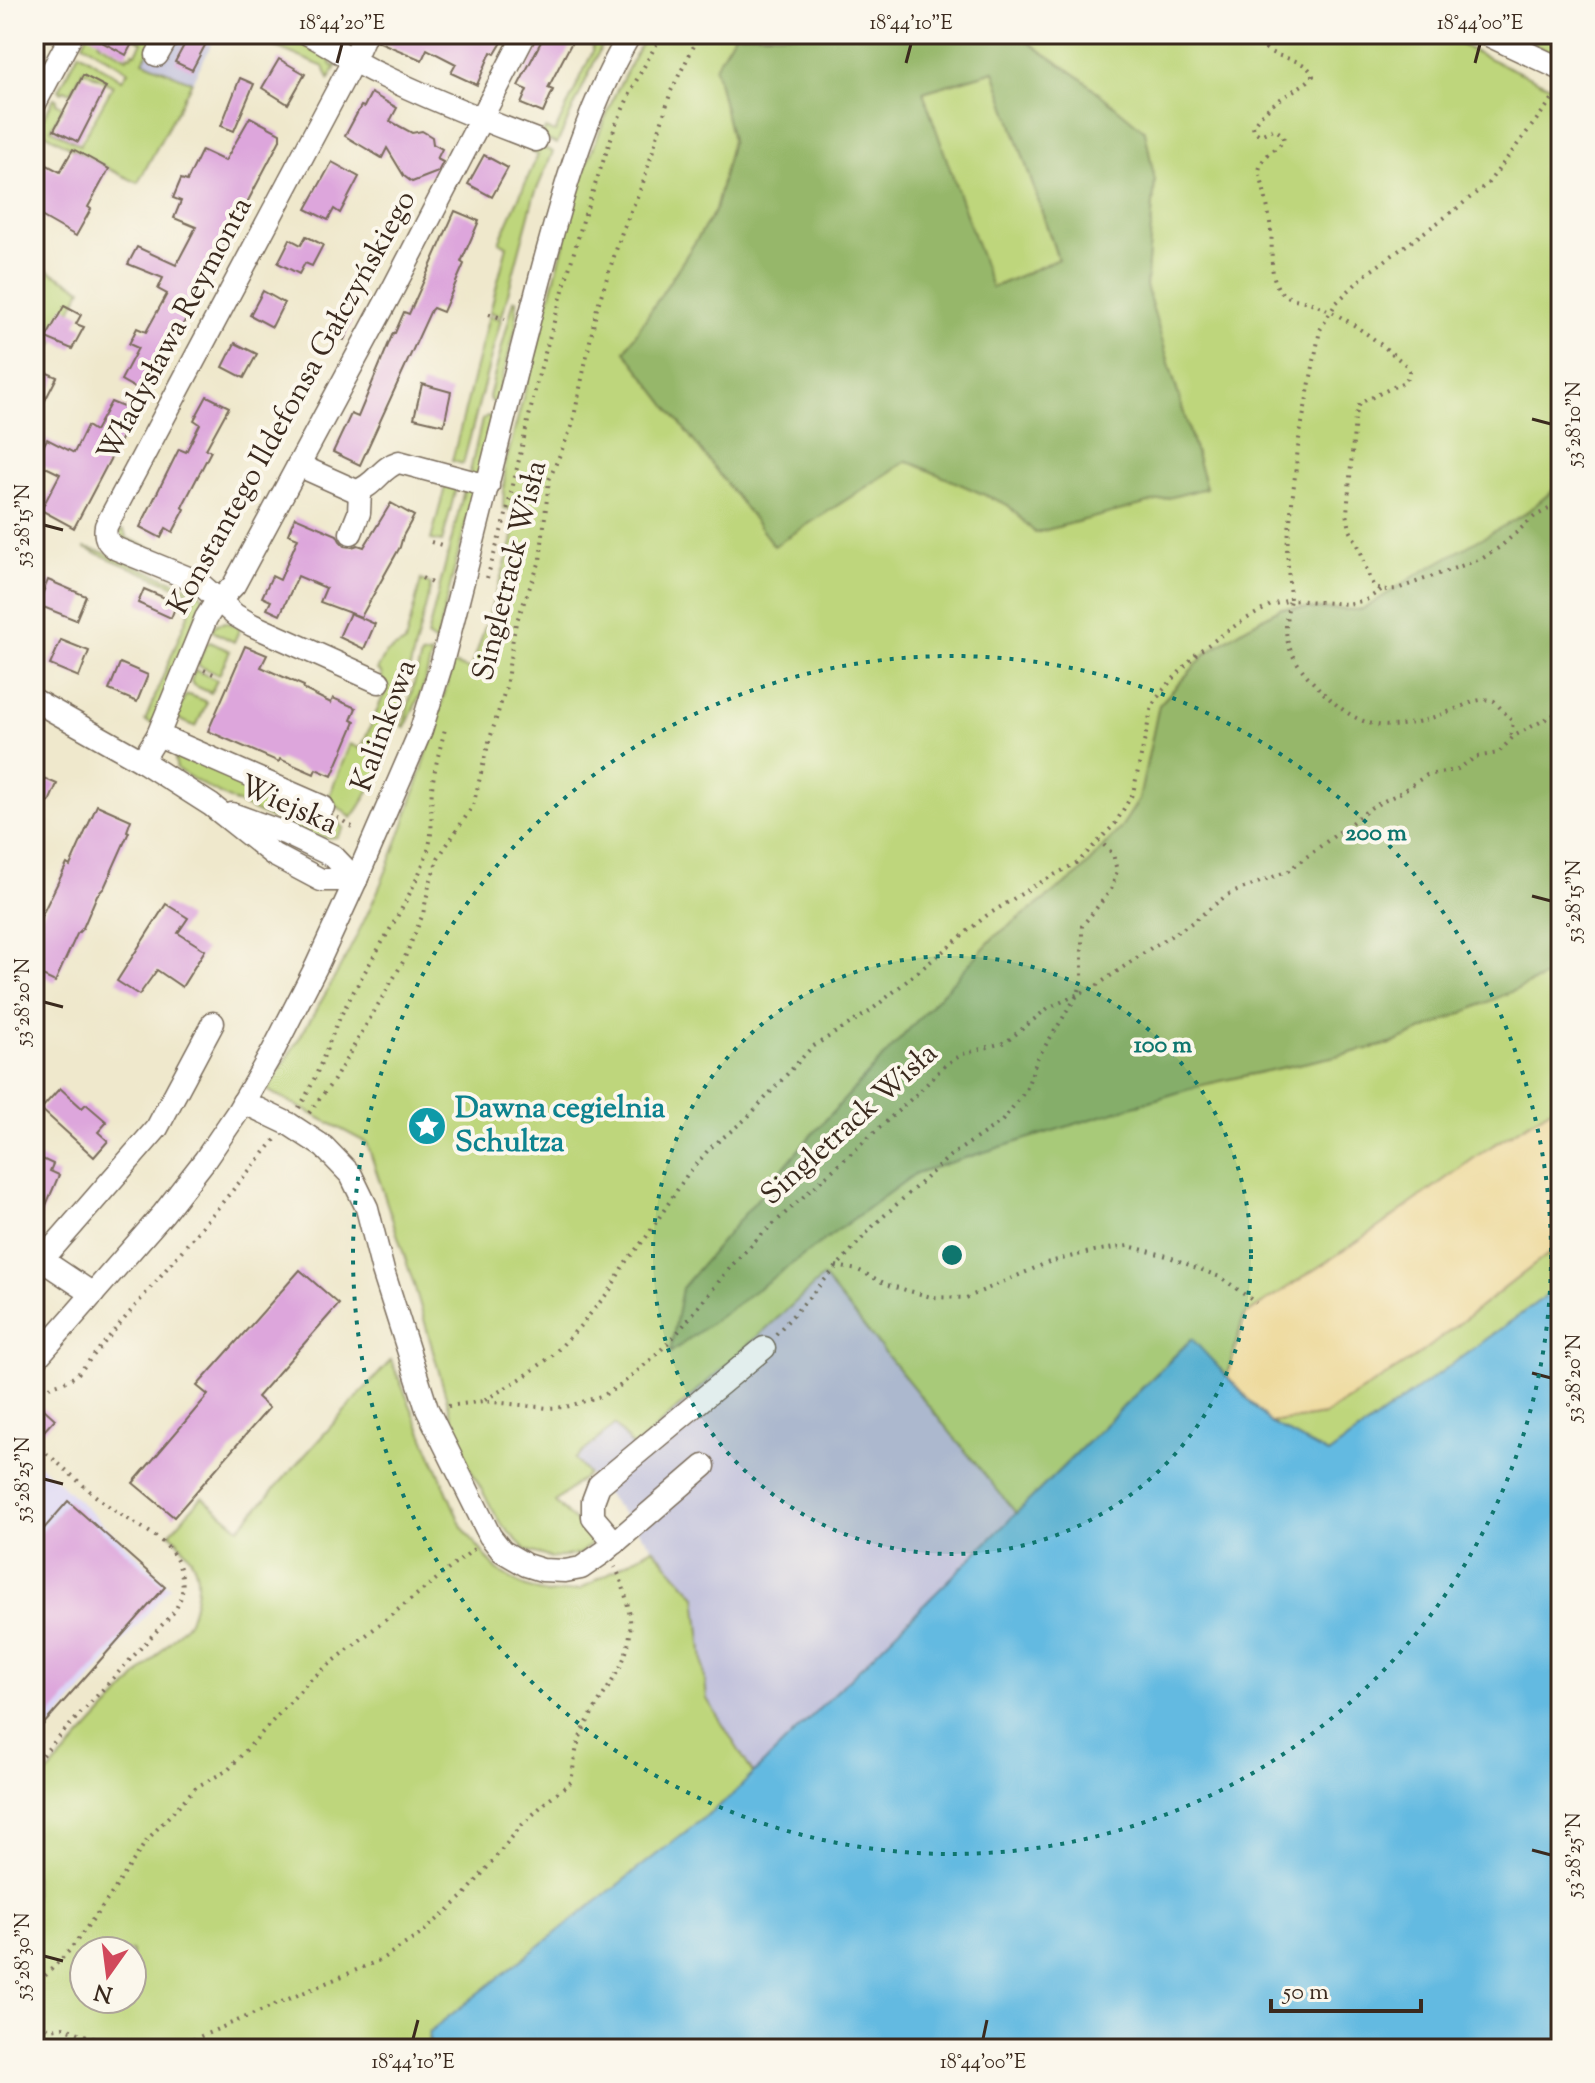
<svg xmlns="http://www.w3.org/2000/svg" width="1595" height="2083" viewBox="0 0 1595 2083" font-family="'Sorts Mill Goudy',serif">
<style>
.built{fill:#dcd6f6}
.industrial{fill:#c2c2dc}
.green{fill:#bed67b;stroke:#7c804c;stroke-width:2;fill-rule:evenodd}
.forest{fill:#96b76b;stroke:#687044;stroke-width:2;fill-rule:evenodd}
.sand{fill:#eeda9e;stroke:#94825e;stroke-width:2}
.water{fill:#64bae1;stroke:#507280;stroke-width:2}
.building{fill:#dda6dc}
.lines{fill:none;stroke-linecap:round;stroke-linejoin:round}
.minor-casing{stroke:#7a6c5b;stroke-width:25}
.path{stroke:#7a6c5b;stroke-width:4;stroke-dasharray:2 6;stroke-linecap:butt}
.minor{stroke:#fff;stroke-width:22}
.ticks{fill:none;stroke:#3b2a1e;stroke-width:3}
.ring{fill:none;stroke:#0f766e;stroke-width:4;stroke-dasharray:4 8}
.labels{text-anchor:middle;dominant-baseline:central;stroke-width:8;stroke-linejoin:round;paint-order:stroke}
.street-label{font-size:30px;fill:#3b2a1e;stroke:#fbf7ec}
.culture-label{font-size:30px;font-weight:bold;fill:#0d838f;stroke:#fbf7ec;text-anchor:start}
.centre{fill:#0f766e;stroke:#fbf7ec;stroke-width:4}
.ring-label{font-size:24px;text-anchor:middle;font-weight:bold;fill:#0f766e;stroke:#fbf7ec;stroke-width:8;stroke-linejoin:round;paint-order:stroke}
.neatline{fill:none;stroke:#3b2a1e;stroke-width:3}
.ticks-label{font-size:20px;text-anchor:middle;fill:#3b2a1e}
</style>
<rect width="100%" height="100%" fill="#fbf7ec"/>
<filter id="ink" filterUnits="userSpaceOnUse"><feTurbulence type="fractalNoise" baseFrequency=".0125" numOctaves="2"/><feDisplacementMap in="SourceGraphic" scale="16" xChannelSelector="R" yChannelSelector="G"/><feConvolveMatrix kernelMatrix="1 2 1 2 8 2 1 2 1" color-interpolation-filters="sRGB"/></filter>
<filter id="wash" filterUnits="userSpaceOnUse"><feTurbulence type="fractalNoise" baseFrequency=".006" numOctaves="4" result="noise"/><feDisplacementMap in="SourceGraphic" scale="32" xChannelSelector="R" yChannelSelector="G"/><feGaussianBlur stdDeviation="1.8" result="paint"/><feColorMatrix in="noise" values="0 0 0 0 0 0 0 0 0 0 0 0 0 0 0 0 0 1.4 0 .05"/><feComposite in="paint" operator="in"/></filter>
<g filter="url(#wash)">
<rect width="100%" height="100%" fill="#efe8cc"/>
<polygon class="built" points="34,1459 170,1587 34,1747"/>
<g class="industrial">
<polygon points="158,34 217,34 192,82 143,61"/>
<polygon points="823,1277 1016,1513 754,1775 707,1699 696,1596 575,1459 615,1425 635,1448"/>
</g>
<g class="green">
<polygon points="88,34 102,34 98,42 127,58 128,55 131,56 133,52 136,53 142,42 136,39 139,34 158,34 143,61 192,82 138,183 109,169 38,129 54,98 57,100 56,103 63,107 51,129 80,145 113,86 83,70 71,93 64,90 62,92 59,90 79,52 122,80 128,71 83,43"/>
<polygon points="245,34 289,34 327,51 324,54 333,66 337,65 329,79 324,67"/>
<polygon points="592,34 607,34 557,144 541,137 545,129 555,132 593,51"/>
<path d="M646,34H735L715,67L732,140L715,211L625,351L774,546L907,460L1008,505L1036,533L1206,487L1146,286L1155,181L1082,79L1016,34H1441L1473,51L1561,91V484L1523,515L1362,610L1281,608L1243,629L1207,653L1159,705L1139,800L1120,829L1078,875L994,937L807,1140L752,1206L670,1351L916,1173L1202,1085L1391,1044L1561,970V1103L1484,1151L1372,1232L1244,1316L1227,1376L1191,1339L1016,1513L823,1277L634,1448L615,1425L575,1459L588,1474L555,1502L594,1540L580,1554L551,1558L526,1550L500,1523L463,1456L416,1291L367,1143L267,1090C312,1019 356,946 387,869C414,802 433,733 453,664L471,670L512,543L517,511L503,508L505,466L582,176L615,94Z"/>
<path d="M1510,34C1527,34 1548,30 1561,44V53H1553Z"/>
<polygon points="994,71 1058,260 991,288 923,92"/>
<polygon points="535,144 553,152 534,196 502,316 490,312 507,246 499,242 538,155 532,152"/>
<polygon points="38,265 82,289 34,380 34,272"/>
<polygon points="514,300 516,300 516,327 496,403 491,401 489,397"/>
<polygon points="489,316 501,319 463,464 452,461"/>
<polygon points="487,416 493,417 478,478 469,476 482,420"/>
<polygon points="446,483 457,484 442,542 431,540"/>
<polygon points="465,486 474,490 436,643 427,637"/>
<polygon points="124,530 127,538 229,581 222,590 210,577 124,542 118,532"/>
<polygon points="84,548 103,552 199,592 204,598 153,724 145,721 196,595"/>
<path d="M421,580L431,585L396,722C388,751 371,794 352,818L328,799L350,744L361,749L384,694L381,673L377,670L386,653L405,643Z"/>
<polygon points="226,622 240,628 234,642 214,632 212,629 217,624"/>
<polygon points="210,642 230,651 219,675 197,665 206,644"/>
<polygon points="432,654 423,688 405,728 403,726 421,656"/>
<polygon points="195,670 217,680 211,693 193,685 191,681"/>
<polygon points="189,695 207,702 196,727 176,718 185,696"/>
<path d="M183,753L320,810L344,828L337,837C315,841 296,829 277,821C242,806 209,790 177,769L175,760Z"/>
<polygon points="1561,1244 1561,1285 1328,1454 1270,1423 1324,1415 1420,1354"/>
<path d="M391,1360L462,1527L497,1570L524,1586L547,1594L579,1590L653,1548L696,1596L707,1699L754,1775L729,1798L429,2032L430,2049H34V1788L189,1621C203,1581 201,1563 170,1533L202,1497L239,1528ZM84,1951H132V1999H84Z"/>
</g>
<g class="forest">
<path d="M735,34H1016L1082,79L1145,131L1155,181L1146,286L1206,488L1035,533L1008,505L907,461L774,546L625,351L715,211L732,140L715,67ZM994,71L1058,259L992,288L923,92Z"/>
<polygon points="1561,484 1561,970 1391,1044 1202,1085 916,1173 670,1353 682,1288 807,1140 994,937 1078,875 1120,829 1139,800 1159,705 1207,653 1243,629 1281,608 1362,610 1418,574 1523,515"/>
</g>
<polygon class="sand" points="1561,1103 1561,1244 1420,1354 1324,1415 1270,1423 1227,1376 1244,1316 1372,1232 1484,1151"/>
<polygon class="water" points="1561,1285 1561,2049 430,2049 429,2032 729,1798 1192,1339 1270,1423 1328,1454"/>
<g id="blocks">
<g class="building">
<polygon points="87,34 137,34 126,55"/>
<polygon points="190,34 211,34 192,70 175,62"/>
<polygon points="379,34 507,34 495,54 491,52 477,85 451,73 456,64 427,49 422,60 377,41"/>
<polygon points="545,34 571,34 568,40 572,42 548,88 553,90 543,113 521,104 527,90 518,86"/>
<polygon points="279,59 305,74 288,104 262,88"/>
<polygon points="83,75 106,87 78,142 54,130"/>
<polygon points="240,78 254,84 234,131 221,126"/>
<polygon points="371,93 397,108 390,121 412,133 422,131 432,137 433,144 442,149 437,159 443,162 438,172 412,182 404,176 387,148 382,158 345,136 361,106 364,107"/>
<polygon points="250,117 280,133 280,140 159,370 157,369 144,393 121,380 138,348 129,344 137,328 146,332 167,294 158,289 163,278 128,264 137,247 176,265 196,227 174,218 181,201 173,198 181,179 187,181 202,150 225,161"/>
<polygon points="73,149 109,169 88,207 91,209 76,236 34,212 34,158 60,172"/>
<polygon points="484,155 508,168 492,197 468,184"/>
<polygon points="332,162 359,177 340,213 334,209 328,220 306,209"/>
<polygon points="455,211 479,221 461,262 464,264 443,312 433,308 431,310 360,465 333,452 351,414 358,417 393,333 395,333 404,312 409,314"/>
<polygon points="306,236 323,245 312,266 305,263 299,274 278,263 290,239 301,245"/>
<polygon points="263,291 284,303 272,327 250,315"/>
<polygon points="64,306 81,315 76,324 84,327 72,349 46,338"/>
<polygon points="338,316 352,322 344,340 330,333"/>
<polygon points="235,343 257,354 244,378 223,367"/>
<polygon points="40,370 57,377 34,422 34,380"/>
<polygon points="422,384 451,392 444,425 414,418"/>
<polygon points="207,396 229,407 206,449 211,451 182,507 185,509 173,532 166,528 161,538 140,527 179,449 186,452 200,424 194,420"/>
<polygon points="111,402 135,412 74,528 41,510 60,474 35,462 47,439 74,453 87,426 95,431"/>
<polygon points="391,503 414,516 403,536 400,547 361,617 320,602 326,588 298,576 280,615 267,609 271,601 262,597 272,576 280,580 298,538 288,534 295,517 337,535 340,541 345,546 352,547 358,545 364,547"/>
<polygon points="48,580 86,596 76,620 38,605"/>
<polygon points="144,589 177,603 171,618 138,603"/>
<polygon points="350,613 375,624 364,649 339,637"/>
<polygon points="61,640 89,651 79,677 50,665"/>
<polygon points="245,646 267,655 261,667 304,686 303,689 331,703 333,698 356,708 351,720 355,722 332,776 316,769 314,774 280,759 279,762 208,731"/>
<polygon points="120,663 148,675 137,702 109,690"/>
<polygon points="34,774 57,784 49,802 34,796"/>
<polygon points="97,805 131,820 127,831 129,832 104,888 97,895 83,928 77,934 55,982 34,972 34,931 67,864 70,866"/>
<polygon points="166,904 188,918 178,933 205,950 182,987 157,970 139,995 117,981"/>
<polygon points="60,1088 82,1108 86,1104 107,1122 98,1132 108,1141 94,1157 41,1109"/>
<polygon points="38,1157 53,1164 50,1171 59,1175 34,1233 34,1164"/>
<polygon points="300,1270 339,1304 257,1397 269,1408 174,1517 133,1483 208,1395 197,1386"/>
<polygon points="34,1400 55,1419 43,1432 34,1424"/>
<polygon points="68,1501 165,1587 34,1735 34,1540"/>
</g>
</g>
</g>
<g filter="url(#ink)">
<use href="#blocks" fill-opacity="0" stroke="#7a6c5b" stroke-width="2"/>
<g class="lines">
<defs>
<g id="minor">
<path d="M308,34C333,46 354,63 379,74C430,99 483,120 536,140"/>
<path d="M365,34L353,61L106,526C104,537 107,543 117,549L198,582L235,615L252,625L379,682"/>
<polyline points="1486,34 1561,69"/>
<polyline points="157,55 169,34"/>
<polyline points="34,105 72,34"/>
<path d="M298,465L356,491C374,487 381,467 399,462L488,486"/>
<polyline points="351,533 359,513 360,491"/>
<polyline points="34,700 142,761 211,805 274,855 321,880 356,880"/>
<polyline points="158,735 323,807"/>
<polyline points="142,761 158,735 206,618 213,607 234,585 394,287 525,34"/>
<polyline points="232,814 287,834 333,856 356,880"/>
<polyline points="243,1102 289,1124 324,1147 351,1175 367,1208 383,1271 427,1409 490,1536 502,1551 526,1565 542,1570 565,1571 581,1568 604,1552 704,1466"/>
<polyline points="34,1260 42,1260 93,1294"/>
<polyline points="42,1260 157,1128 213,1023"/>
<path d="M34,1361L163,1214L205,1160L237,1113L273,1051L316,967L356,880L421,730L441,666C472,549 500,431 531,313C556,218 580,120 630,34"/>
<polyline points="615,1543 593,1517 593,1501 599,1485 764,1348"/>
</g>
</defs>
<use href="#minor" class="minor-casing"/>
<g class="path">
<path d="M1259,34C1259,63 1305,52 1313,76L1308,81C1290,94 1264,106 1253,126L1254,131L1260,135L1274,129L1283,135L1284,140C1275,152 1262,154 1259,171C1264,189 1269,211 1271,231C1273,249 1269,269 1277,286C1283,300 1301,299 1314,304C1349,318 1377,341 1406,365L1409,371L1406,381L1360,403L1355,418L1347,513L1350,530L1360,549L1369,577L1373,585L1381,590L1397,589L1483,558L1500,547L1535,516L1561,503"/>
<polyline points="489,314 505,319"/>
<polyline points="431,542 445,546"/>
<polyline points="422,578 435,585"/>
<polyline points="487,578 506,515 539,374 584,217 616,124 635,83 662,34"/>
<path d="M1381,590L1366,600L1348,604L1290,600C1281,635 1287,653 1310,679C1359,733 1387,736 1453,710C1466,705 1480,696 1494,701L1513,722L1510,740"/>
<polyline points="204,670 218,676"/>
<polyline points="337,817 352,827"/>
<path d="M299,1108C320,1074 329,1036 348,1002C374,952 410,904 428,850C434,830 430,810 432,789C434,769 440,749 445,729"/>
<polyline points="309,1113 334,1080 403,962 423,914 429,886 438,858 473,806 488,745 506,687 513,638 516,623 540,561 549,480 572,426 597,308 622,232 643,183 671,91 700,34"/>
<polyline points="836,1266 858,1270 888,1285 931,1297 966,1298 1049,1262 1094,1251 1128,1246 1167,1256 1222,1278 1256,1303"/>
<polyline points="776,1334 875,1224 950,1156 1002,1121 1026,1090 1037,1059 1078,994 1082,980 1082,926 1111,890 1117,871 1113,854 1099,840"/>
<polyline points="34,1392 67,1381 77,1375 275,1140"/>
<polyline points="485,1400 525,1376 553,1355 581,1325 610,1290 624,1264 647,1236 687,1175 710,1148 747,1118 812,1047 869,1012 986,916 1034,886 1078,862 1115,824 1133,793 1152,706 1162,691 1198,652 1239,623 1271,605 1290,600 1287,548 1299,439 1320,330 1336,303 1365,275 1455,210 1488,183 1560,89"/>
<polyline points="448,1406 484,1401 548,1408 566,1407 604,1395 621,1385 654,1357 679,1331 733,1264 759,1237 921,1090 945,1065 963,1054 1006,1042 1048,1008 1096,986 1151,948 1190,924 1227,895 1288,871 1372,807 1398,794 1427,775 1456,770 1476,757 1498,753 1514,736 1561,711"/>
<path d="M34,1444C61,1463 83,1488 110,1507C137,1528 176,1538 182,1577C184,1591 181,1600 174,1612L34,1764"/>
<polyline points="34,1987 69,1951 108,1899 147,1840 196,1787 228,1770 310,1680 474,1549"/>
<polyline points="34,2018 41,2025 51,2029 63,2027 111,2045 154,2049"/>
<path d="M171,2049L380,1960L421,1934L464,1896L521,1826L550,1798L571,1782C574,1766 575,1747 582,1733C603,1686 642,1658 627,1602C624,1589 621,1578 615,1567"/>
</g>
<use href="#minor" class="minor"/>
</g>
</g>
<path class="ticks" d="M337,63L342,44M906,63L911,44M1475,63L1480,44M1532,419L1551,424M44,525L63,530M1532,896L1551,901M44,1002L63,1007M1532,1373L1551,1378M44,1479L63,1484M1532,1850L1551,1855M44,1956L63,1961M413,2039L418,2020M983,2039L987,2020"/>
<circle cx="952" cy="1255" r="299" fill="#0f766e" fill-opacity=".12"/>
<g class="ring">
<circle cx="952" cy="1255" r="299"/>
<circle cx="952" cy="1255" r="599"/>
</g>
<defs>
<symbol id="sight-disc" viewBox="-11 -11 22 22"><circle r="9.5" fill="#0f9aa8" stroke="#fbf7ec"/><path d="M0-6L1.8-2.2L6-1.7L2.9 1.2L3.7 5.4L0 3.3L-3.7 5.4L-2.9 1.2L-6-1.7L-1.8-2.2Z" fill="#fff"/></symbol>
</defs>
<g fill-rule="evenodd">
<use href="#sight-disc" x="405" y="1104" width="44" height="44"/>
</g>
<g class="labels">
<g class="street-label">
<text transform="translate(176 330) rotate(-62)">Władysława Reymonta</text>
<text transform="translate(293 403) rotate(-61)">Konstantego Ildefonsa Gałczyńskiego</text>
<text transform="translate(511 571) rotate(-76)">Singletrack Wisła</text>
<text transform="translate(385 726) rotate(-70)">Kalinkowa</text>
<text transform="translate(288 806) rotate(24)">Wiejska</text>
<text transform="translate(850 1125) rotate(-42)">Singletrack Wisła</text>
</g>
<g class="culture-label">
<text x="455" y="1109">Dawna cegielnia<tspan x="455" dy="34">Schultza</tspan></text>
</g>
</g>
<circle cx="952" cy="1255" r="12" class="centre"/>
<g class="ring-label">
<text x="1376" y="840">200 m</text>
<text x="1163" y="1052">100 m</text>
</g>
<rect width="1595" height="2083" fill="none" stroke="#fbf7ec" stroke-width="88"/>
<g transform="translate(108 1975) rotate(194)"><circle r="38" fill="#fbf7ec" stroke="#aea59a" stroke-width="2"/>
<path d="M0-6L14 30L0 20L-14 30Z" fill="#d1495b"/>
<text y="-12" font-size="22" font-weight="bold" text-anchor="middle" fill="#3b2a1e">N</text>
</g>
<path d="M1271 1999v12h150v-12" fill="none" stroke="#3b2a1e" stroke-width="4"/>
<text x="1283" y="1999" font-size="24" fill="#3b2a1e" stroke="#fbf7ec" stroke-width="6" paint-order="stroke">50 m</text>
<rect x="44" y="44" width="1507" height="1995" class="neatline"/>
<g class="ticks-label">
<text x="342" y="29">18°44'20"E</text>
<text x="911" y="29">18°44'10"E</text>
<text x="1480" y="29">18°44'00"E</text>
<text transform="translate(1573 424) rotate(-90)" y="7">53°28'10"N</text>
<text transform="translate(22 525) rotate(-90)" y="7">53°28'15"N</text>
<text transform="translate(1573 901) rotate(-90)" y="7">53°28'15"N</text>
<text transform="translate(22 1002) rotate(-90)" y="7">53°28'20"N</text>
<text transform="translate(1573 1378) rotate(-90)" y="7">53°28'20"N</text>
<text transform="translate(22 1479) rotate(-90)" y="7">53°28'25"N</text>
<text transform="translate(1573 1855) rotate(-90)" y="7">53°28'25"N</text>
<text transform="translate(22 1956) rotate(-90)" y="7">53°28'30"N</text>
<text x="413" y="2068">18°44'10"E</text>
<text x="983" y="2068">18°44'00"E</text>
</g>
</svg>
